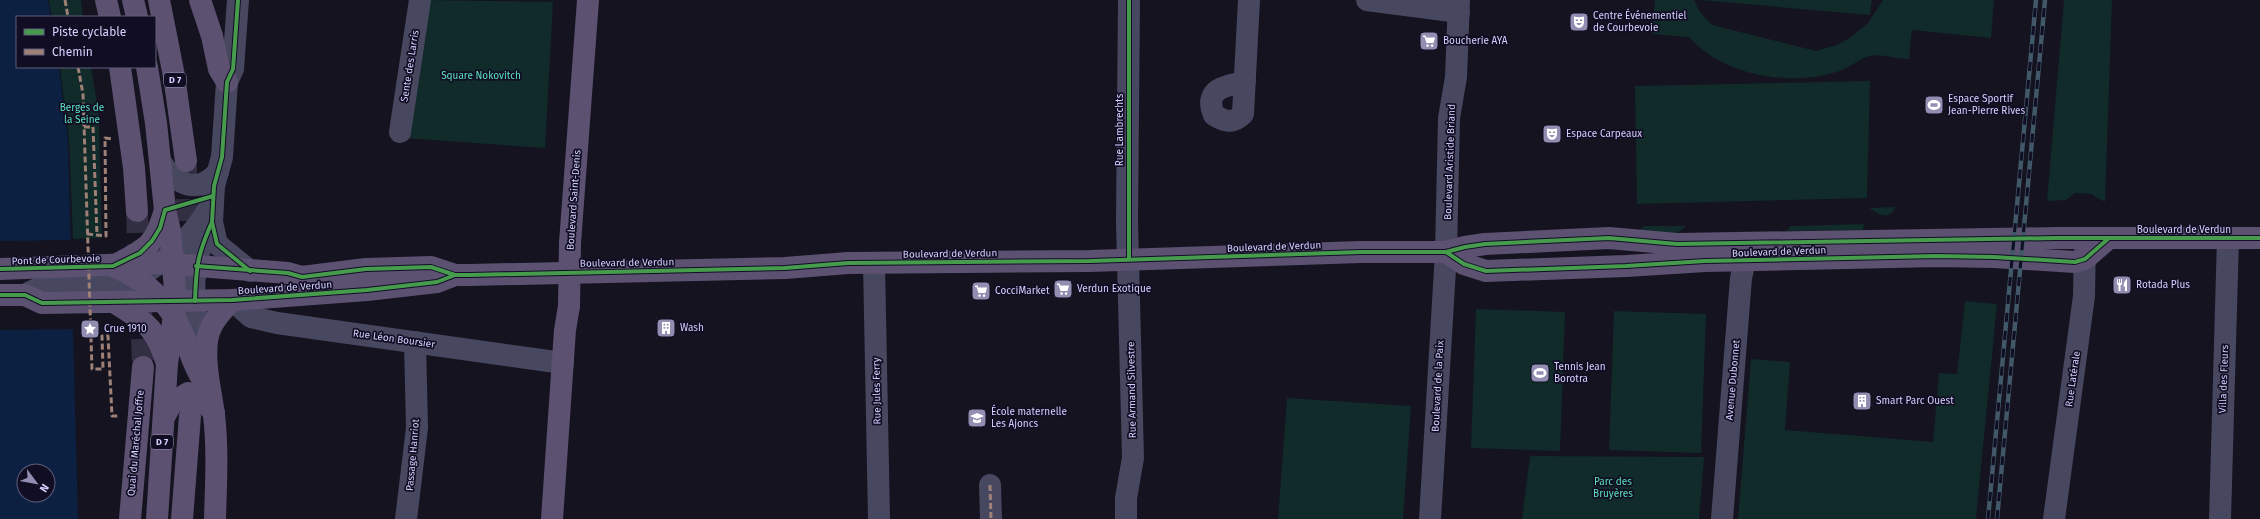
<svg xmlns="http://www.w3.org/2000/svg" width="2260" height="519" viewBox="0 0 2260 519" font-family="'Fira Sans',sans-serif">
<style>
.green{fill:#112a2a}
.water{fill:#0c2042;fill-rule:evenodd}
.pier{fill:#14131f}
.lines{fill:none;stroke-linecap:round;stroke-linejoin:round}
.major-tunnel{stroke:#312f41;stroke-width:22;stroke-dasharray:22 11;stroke-linecap:butt}
.minor{stroke:#484760;stroke-width:22}
.major{stroke:#5c5171;stroke-width:22}
.rail-casing{stroke:#415868;stroke-width:4.5}
.rail{stroke:#110e24;stroke-width:3;stroke-dasharray:9;stroke-linecap:butt}
.major-bridge{stroke:#5c5171;stroke-width:22}
.quiet{stroke:#9e8076;stroke-width:3;stroke-dasharray:6 3;stroke-linecap:butt}
.cycleway-casing{stroke:#110e24;stroke-width:6}
.cycleway{stroke:#469c4c;stroke-width:4}
.labels{text-anchor:middle;dominant-baseline:central;stroke-width:3.5;stroke-linejoin:round;paint-order:stroke}
.shield{fill:#110e24;stroke:#9a96bd;stroke-width:1}
.shield-label{font-size:9px;font-weight:bold;fill:#d5d0ff}
.poi-label{font-size:10px;fill:#d5d0ff;stroke:#110e24;text-anchor:start}
.street-label{font-size:10px;fill:#d5d0ff;stroke:#110e24}
.park-label{font-size:10px;fill:#5ae1bd;stroke:#110e24}
</style>
<rect width="100%" height="100%" fill="#14131f"/>
<g class="green">
<polygon points="49,0 81,0 83,17 52,17"/>
<polygon points="425,0 553,2 545,148 404,138"/>
<path d="M1655,0H1694L1700,12L1712,25L1816,51L1837,45L1851,37L1868,23L1883,0H1994L1991,38L1912,30L1909,59C1900,59 1876,53 1869,56C1859,59 1847,70 1833,73C1785,86 1723,75 1689,37L1652,34Z"/>
<polygon points="1700,0 1872,0 1870,15"/>
<polygon points="2064,0 2112,0 2105,202 2091,194 2075,193 2066,200 2047,201"/>
<polygon points="60,67 91,67 99,116 102,238 73,239 69,139"/>
<polygon points="1870,81 1867,198 1637,204 1635,86"/>
<path d="M1895,207C1891,221 1877,215 1870,208Z"/>
<polygon points="1864,224 1863,230 1784,231 1789,229 1790,226"/>
<polygon points="1644,226 1686,226 1677,233 1638,231"/>
<polygon points="1965,301 1997,304 1976,519 1738,519 1751,359 1790,362 1785,430 1933,442 1939,373 1957,374"/>
<polygon points="1476,309 1565,312 1560,451 1471,448"/>
<polygon points="1614,311 1706,314 1701,453 1609,450"/>
<polygon points="1287,398 1411,406 1403,519 1278,519"/>
<polygon points="1530,456 1704,457 1699,519 1522,519"/>
</g>
<path class="water" d="M0,0H48L51,17H17V67H59L68,140L78,519H0ZM24,471H48V495H24Z"/>
<polygon class="pier" points="73,240 76,329 0,330 0,241"/>
<g class="lines">
<g class="major-tunnel">
<polyline points="186,166 187,251"/>
<polyline points="137,211 139,268"/>
<polyline points="141,306 143,367"/>
</g>
<g class="minor">
<polyline points="238,0 233,69 227,82 222,157 214,186 212,222 217,244 250,271"/>
<polyline points="1367,0 1459,12"/>
<path d="M1245,82C1226,85 1203,89 1214,115C1225,122 1233,124 1243,114L1249,0"/>
<polyline points="400,132 420,0"/>
<path d="M160,161C175,184 197,196 218,172"/>
<polyline points="874,263 879,519"/>
<path d="M25,295C45,280 86,287 111,285C147,282 199,234 211,202"/>
<polyline points="232,300 251,317 277,323 563,363"/>
<path d="M205,360C196,327 189,288 199,253C201,243 208,232 212,222"/>
<polyline points="990,485 991,519"/>
<polyline points="406,519 417,428 415,342"/>
<polyline points="1126,519 1126,498 1133,458 1127,222 1129,0"/>
<polyline points="1430,519 1446,252 1449,118 1456,77 1459,0"/>
<polyline points="1722,519 1741,278 1745,261 1753,244"/>
<polyline points="2054,519 2084,296 2085,240"/>
<polyline points="2220,519 2228,238"/>
</g>
<g class="major">
<polyline points="106,0 110,17"/>
<polyline points="133,0 137,17"/>
<polyline points="159,0 174,76 186,161"/>
<polyline points="200,0 212,36 219,69 227,82"/>
<polyline points="120,67 134,168 137,211"/>
<polyline points="147,67 156,123 165,210 170,231 176,302 167,364 157,519"/>
<polyline points="570,243 588,0"/>
<polyline points="1446,252 1464,264 1486,271 1626,266 1705,261 1937,256 1994,257 2075,262 2085,259 2109,238"/>
<path d="M119,263C149,247 155,244 165,210"/>
<path d="M113,266C146,279 172,305 185,339C190,352 195,370 204,381"/>
<polyline points="0,269 159,263 288,273 302,277 366,269 431,267 455,275"/>
<polyline points="0,295 25,295 42,303 232,300 367,290 437,282 455,275 470,275 785,268 848,263 1090,261 1361,252 1446,252 1465,247 1485,244 1609,238 1677,244 2056,238 2260,238"/>
<path d="M114,302C144,322 156,326 167,364"/>
<polyline points="164,417 172,403 188,393 200,396 214,413"/>
<polyline points="130,519 143,367"/>
<polyline points="182,519 190,416"/>
<path d="M215,519C216,484 218,449 214,415C211,391 204,366 207,341C209,324 221,312 232,300"/>
<polyline points="552,519 565,330 569,306"/>
</g>
<defs>
<g id="rail">
<polyline points="1988,519 2036,0"/>
<polyline points="1997,519 2045,0"/>
</g>
</defs>
<use href="#rail" class="rail-casing"/>
<use href="#rail" class="rail"/>
<polyline class="major-bridge" points="569,306 570,243"/>
<g class="quiet">
<polyline points="65,0 68,17"/>
<polyline points="78,67 83,94 92,369 103,369 102,336 108,336 112,416 120,416"/>
<polyline points="84,127 93,127 97,235"/>
<polyline points="87,234 106,236 105,138 112,139"/>
<polyline points="990,485 991,519"/>
</g>
<defs>
<g id="cycleway">
<polyline points="238,0 233,69 227,82 222,157 214,186 212,222 217,244 250,271"/>
<polyline points="1446,252 1464,264 1486,271 1626,266 1705,261 1937,256 1994,257 2075,262 2085,259 2109,238"/>
<polyline points="1129,259 1129,0"/>
<polyline points="196,266 288,273 302,277 366,269 431,267 455,275"/>
<polyline points="0,269 113,266 140,253 152,241 160,228 165,210 213,196"/>
<polyline points="0,295 25,295 42,303 232,300 367,290 437,282 455,275 470,275 785,268 848,263 1090,261 1361,252 1446,252 1465,247 1485,244 1609,238 1677,244 2056,238 2260,238"/>
<path d="M195,301C196,265 198,254 212,222"/>
</g>
</defs>
<use href="#cycleway" class="cycleway-casing"/>
<use href="#cycleway" class="cycleway"/>
</g>
<defs>
<symbol id="theatre-square" viewBox="-11 -11 22 22"><rect x="-9" y="-9" width="18" height="18" rx="4" fill="#918eb1" stroke="#110e24"/><path d="M-5-5.5Q0-4 5-5.5V0Q5 5 0 6Q-5 5-5 0ZM-3.3-2.5H-1v1.5H-3.3ZM1-2.5H3.3v1.5H1ZM-2.8 1Q0 5.5 2.8 1Z" fill="#fff"/></symbol>
<symbol id="supermarket-square" viewBox="-11 -11 22 22"><rect x="-9" y="-9" width="18" height="18" rx="4" fill="#918eb1" stroke="#110e24"/><path d="M-6-5.5h2.5l.6 2H6L4.5 2H-2.5L-4.4-4H-6ZM-1.5 3.2a1.3 1.3 0 1 0 .1 0ZM3 3.2a1.3 1.3 0 1 0 .1 0Z" fill="#fff"/></symbol>
<symbol id="stadium-square" viewBox="-11 -11 22 22"><rect x="-9" y="-9" width="18" height="18" rx="4" fill="#918eb1" stroke="#110e24"/><path d="M0-5a6.5 5 0 1 0 0 10a6.5 5 0 1 0 0-10ZM-3.5-1.8h7v3.6h-7Z" fill="#fff"/></symbol>
<symbol id="restaurant-square" viewBox="-11 -11 22 22"><rect x="-9" y="-9" width="18" height="18" rx="4" fill="#918eb1" stroke="#110e24"/><path d="M-5-6h1v4h1v-4h1v4h1v-4h1v5L-1.5 .5V6h-2V.5L-5-1ZM5-6V6H3V1.5H1.5Q1.5-4 5-6Z" fill="#fff"/></symbol>
<symbol id="building-square" viewBox="-11 -11 22 22"><rect x="-9" y="-9" width="18" height="18" rx="4" fill="#918eb1" stroke="#110e24"/><path d="M-4-6H4V6H1V3H-1V6H-4ZM-2.5-4.3h1.7v1.8h-1.7ZM.8-4.3h1.7v1.8H.8ZM-2.5-1h1.7V.8h-1.7ZM.8-1h1.7V.8H.8Z" fill="#fff"/></symbol>
<symbol id="sight-square" viewBox="-11 -11 22 22"><rect x="-9" y="-9" width="18" height="18" rx="4" fill="#918eb1" stroke="#110e24"/><path d="M0-6L1.8-2.2L6-1.7L2.9 1.2L3.7 5.4L0 3.3L-3.7 5.4L-2.9 1.2L-6-1.7L-1.8-2.2Z" fill="#fff"/></symbol>
<symbol id="school-square" viewBox="-11 -11 22 22"><rect x="-9" y="-9" width="18" height="18" rx="4" fill="#918eb1" stroke="#110e24"/><path d="M0-5L7-2L0 1L-7-2ZM-4 1L0 2.5L4 1V4Q0 6-4 4Z" fill="#fff"/></symbol>
</defs>
<g fill-rule="evenodd">
<use href="#theatre-square" x="1568" y="11" width="22" height="22"/>
<use href="#supermarket-square" x="1418" y="30" width="22" height="22"/>
<use href="#stadium-square" x="1923" y="94" width="22" height="22"/>
<use href="#theatre-square" x="1541" y="123" width="22" height="22"/>
<use href="#restaurant-square" x="2111" y="274" width="22" height="22"/>
<use href="#supermarket-square" x="1052" y="278" width="22" height="22"/>
<use href="#supermarket-square" x="970" y="280" width="22" height="22"/>
<use href="#building-square" x="655" y="317" width="22" height="22"/>
<use href="#sight-square" x="79" y="318" width="22" height="22"/>
<use href="#stadium-square" x="1529" y="362" width="22" height="22"/>
<use href="#building-square" x="1851" y="390" width="22" height="22"/>
<use href="#school-square" x="966" y="407" width="22" height="22"/>
</g>
<g class="labels">
<g class="shield">
<rect x="164" y="73" width="22" height="14" rx="3"/>
<rect x="151" y="435" width="22" height="14" rx="3"/>
</g>
<g class="shield-label">
<text x="175" y="80">D 7</text>
<text x="162" y="442">D 7</text>
</g>
<g class="poi-label">
<text x="1593" y="16">Centre Événementiel<tspan x="1593" dy="12">de Courbevoie</tspan></text>
<text x="1443" y="41">Boucherie AYA</text>
<text x="1948" y="99">Espace Sportif<tspan x="1948" dy="12">Jean-Pierre Rives</tspan></text>
<text x="1566" y="134">Espace Carpeaux</text>
<text x="2136" y="285">Rotada Plus</text>
<text x="1077" y="289">Verdun Exotique</text>
<text x="995" y="291">CocciMarket</text>
<text x="680" y="328">Wash</text>
<text x="104" y="329">Crue 1910</text>
<text x="1554" y="367">Tennis Jean<tspan x="1554" dy="12">Borotra</tspan></text>
<text x="1876" y="401">Smart Parc Ouest</text>
<text x="991" y="412">École maternelle<tspan x="991" dy="12">Les Ajoncs</tspan></text>
</g>
<g class="street-label">
<text transform="translate(410 66) rotate(-81)">Sente des Larris</text>
<text transform="translate(1120 130) rotate(-90)">Rue Lambrechts</text>
<text transform="translate(1450 162) rotate(-88)">Boulevard Aristide Briand</text>
<text transform="translate(574 200) rotate(-86)">Boulevard Saint-Denis</text>
<text x="2184" y="230">Boulevard de Verdun</text>
<text transform="translate(1274 247) rotate(-2)">Boulevard de Verdun</text>
<text transform="translate(1779 252) rotate(-2)">Boulevard de Verdun</text>
<text transform="translate(950 254) rotate(-1)">Boulevard de Verdun</text>
<text transform="translate(56 260) rotate(-2)">Pont de Courbevoie</text>
<text transform="translate(627 263) rotate(-1)">Boulevard de Verdun</text>
<text transform="translate(285 288) rotate(-4)">Boulevard de Verdun</text>
<text transform="translate(394 339) rotate(8)">Rue Léon Boursier</text>
<text transform="translate(2073 379) rotate(-82)">Rue Latérale</text>
<text transform="translate(2224 379) rotate(-88)">Villa des Fleurs</text>
<text transform="translate(1733 380) rotate(-85)">Avenue Dubonnet</text>
<text transform="translate(1438 386) rotate(-87)">Boulevard de la Paix</text>
<text transform="translate(1132 390) rotate(-91)">Rue Armand Silvestre</text>
<text transform="translate(877 391) rotate(-91)">Rue Jules Ferry</text>
<text transform="translate(136 443) rotate(-85)">Quai du Maréchal Joffre</text>
<text transform="translate(413 455) rotate(-85)">Passage Hanriot</text>
</g>
<g class="park-label">
<text x="481" y="76">Square Nokovitch</text>
<text x="82" y="108">Berges de<tspan x="82" dy="12">la Seine</tspan></text>
<text x="1613" y="482">Parc des<tspan x="1613" dy="12">Bruyères</tspan></text>
</g>
</g>
<rect x="16" y="16" width="140" height="52" fill="#110e24" stroke="#5f5c7c"/>
<rect x="24" y="29" width="20" height="6" fill="#469c4c" stroke="#5f5c7c"/>
<text x="52" y="36" font-size="12" fill="#d5d0ff">Piste cyclable</text>
<rect x="24" y="49" width="20" height="6" fill="#9e8076" stroke="#5f5c7c"/>
<text x="52" y="56" font-size="12" fill="#d5d0ff">Chemin</text>
<g transform="translate(36 483) rotate(122)"><circle r="19" fill="#110e24" stroke="#5f5c7c"/>
<path d="M0-3L7 15L0 10L-7 15Z" fill="#918eb1"/>
<text y="-6" font-size="11" font-weight="bold" text-anchor="middle" fill="#d5d0ff">N</text>
</g>
</svg>
